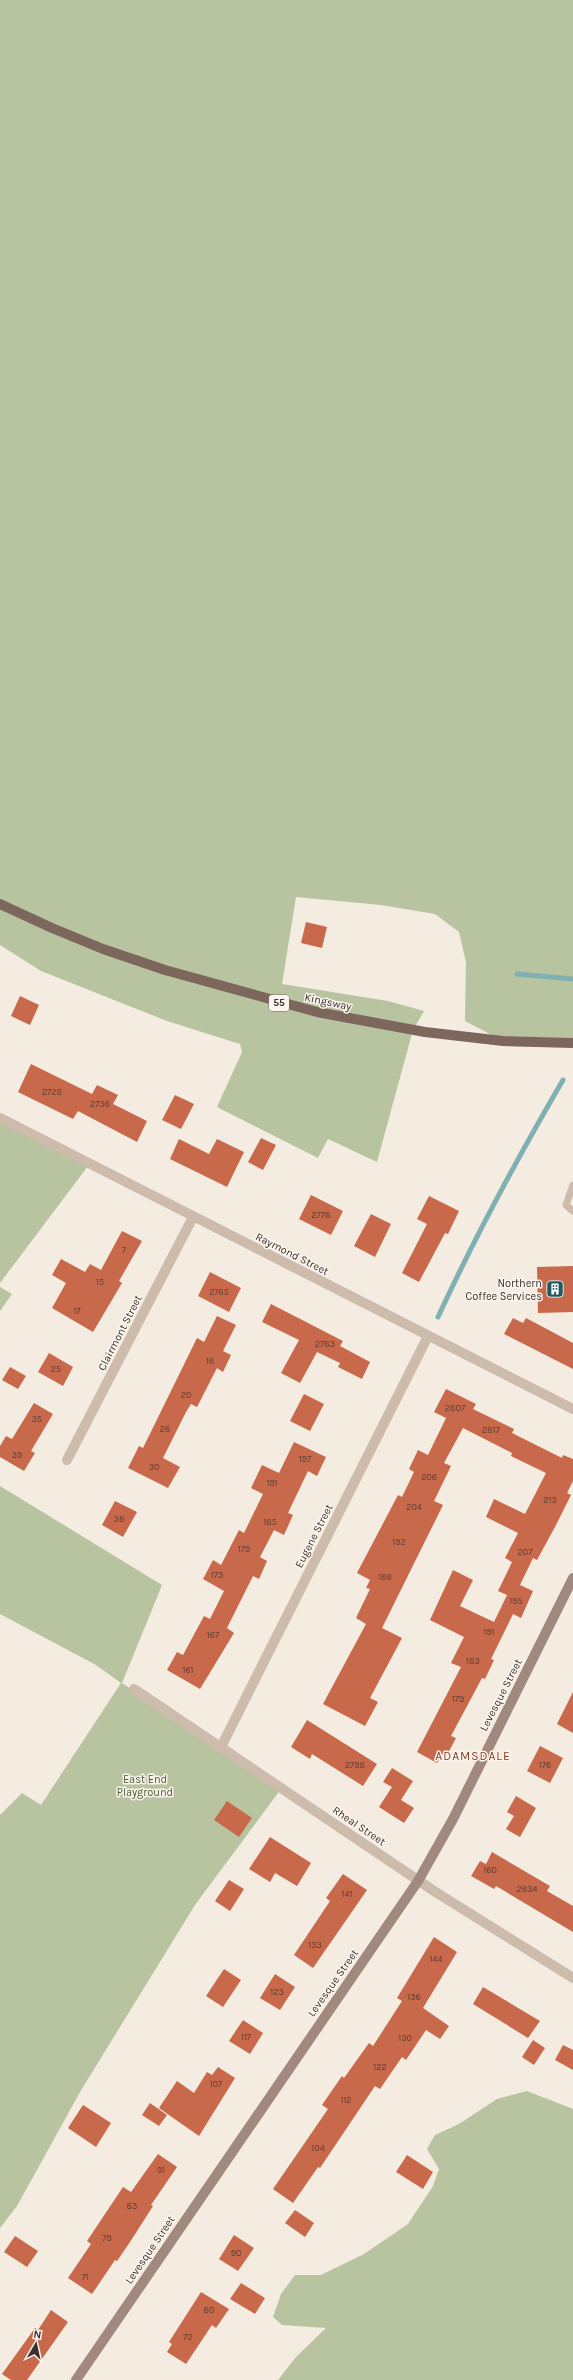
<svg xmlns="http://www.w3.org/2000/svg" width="573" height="2380" viewBox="0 0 573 2380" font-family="Karla,sans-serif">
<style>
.green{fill:#b8c4a0}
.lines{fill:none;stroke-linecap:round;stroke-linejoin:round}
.stream{stroke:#7fb0b2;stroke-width:5}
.building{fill:#c8694b}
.lane{stroke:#cdbbac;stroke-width:7}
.street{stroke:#cdbbac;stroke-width:10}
.secondary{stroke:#a18a7d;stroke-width:10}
.primary{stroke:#7d675c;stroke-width:10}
.labels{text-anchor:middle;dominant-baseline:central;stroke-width:3;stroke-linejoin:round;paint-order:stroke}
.number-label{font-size:9px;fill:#5e3e33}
.shield{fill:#fbf5ee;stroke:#756b66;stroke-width:1}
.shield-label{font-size:10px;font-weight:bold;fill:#3b302b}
.street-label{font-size:11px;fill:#3b302b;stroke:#fbf5ee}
.poi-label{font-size:11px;fill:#3b302b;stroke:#fbf5ee;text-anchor:end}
.park-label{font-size:11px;fill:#4a5a2e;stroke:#fbf5ee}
.neighbourhood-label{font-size:12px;letter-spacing:1px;fill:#8c3b22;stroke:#fbf5ee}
</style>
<rect width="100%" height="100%" fill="#f4ebe1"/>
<g class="green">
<polygon points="0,0 573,0 573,1042 503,1041 465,1021 466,962 459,932 435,914 381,905 296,897 282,984 388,1001 424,1011 413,1030 377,1162 328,1139 318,1158 217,1107 242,1052 240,1044 167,1021 41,971 0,945"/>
<polygon points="0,1120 88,1166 0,1283"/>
<polygon points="0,1287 12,1294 0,1311"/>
<polygon points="0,1486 162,1585 122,1683 281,1789 195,1905 80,2092 17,2206 0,2228 0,1815 22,1793 41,1805 121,1683 96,1665 0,1614"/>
<polygon points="527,2091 573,2109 573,2380 278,2380 296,2357 326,2328 282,2325 273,2317 281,2294 295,2275 321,2275 364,2254 408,2224 433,2186 439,2169 427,2149 435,2135 459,2124 497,2099"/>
</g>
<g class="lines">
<g class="stream">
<polyline points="517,974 573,979"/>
<path d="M438,1317C476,1235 518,1157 563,1080"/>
</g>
</g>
<g class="building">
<polygon points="306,922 327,927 322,948 301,943"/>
<polygon points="20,996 39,1005 30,1025 11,1016"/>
<polygon points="31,1064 92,1094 97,1085 118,1095 113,1104 147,1121 137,1142 78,1111 73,1119 18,1092"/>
<polygon points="175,1095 194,1104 181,1129 162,1120"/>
<polygon points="261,1138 276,1145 263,1170 248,1162"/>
<polygon points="179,1139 209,1154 217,1139 244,1152 227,1187 170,1159"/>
<polygon points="311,1195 343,1211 331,1235 299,1219"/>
<polygon points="429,1196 459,1211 448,1234 445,1233 419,1282 402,1273 427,1224 417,1219"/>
<polygon points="371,1214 391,1224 375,1257 354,1246"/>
<polygon points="122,1231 142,1241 119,1281 122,1283 93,1332 52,1308 66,1283 52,1275 61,1259 85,1272 90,1264 101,1270"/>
<polygon points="573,1266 573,1312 538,1313 537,1267"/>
<polygon points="210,1272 241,1288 229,1312 198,1296"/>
<polygon points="271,1304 343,1341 340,1346 370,1362 362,1379 338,1367 340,1363 317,1352 300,1383 281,1373 299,1340 262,1322"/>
<polygon points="217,1316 236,1325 223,1351 231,1355 223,1372 217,1368 197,1407 191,1404 186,1412 163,1458 180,1467 168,1488 128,1468 139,1446 143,1448 197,1338 204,1342"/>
<polygon points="513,1318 523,1323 526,1318 573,1343 573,1369 504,1334"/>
<polygon points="49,1353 73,1367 63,1386 38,1372"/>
<polygon points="10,1367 26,1376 18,1389 2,1380"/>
<polygon points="446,1389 476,1404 473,1409 514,1429 512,1433 562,1458 563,1455 573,1459 573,1481 567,1493 571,1495 556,1525 537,1560 533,1558 520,1585 533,1591 521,1618 513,1614 491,1659 494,1660 485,1679 482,1678 451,1736 456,1738 447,1755 443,1753 437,1763 417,1752 461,1667 451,1663 464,1637 430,1620 453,1570 473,1580 460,1606 494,1622 507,1595 498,1591 512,1562 505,1558 518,1533 486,1517 494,1499 525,1514 546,1473 511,1456 512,1453 463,1428 444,1463 451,1466 434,1501 443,1505 382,1628 402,1638 370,1698 378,1702 365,1726 323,1704 366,1624 356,1618 370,1589 366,1588 370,1580 357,1573 398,1495 402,1497 414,1472 409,1469 418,1450 428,1455 446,1418 434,1412"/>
<polygon points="304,1394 324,1404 310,1431 290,1421"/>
<polygon points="34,1403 53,1414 31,1451 35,1453 24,1471 0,1457 0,1446 6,1436 12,1439"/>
<polygon points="294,1442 326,1457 317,1476 308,1471 288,1513 293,1515 284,1535 274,1530 260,1557 267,1561 259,1579 253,1576 227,1628 234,1633 200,1689 167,1670 177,1652 183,1655 204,1616 210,1619 224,1591 203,1579 213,1560 221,1565 239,1530 244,1533 263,1494 251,1488 262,1465 279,1473"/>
<polygon points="115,1501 137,1512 123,1537 102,1525"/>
<polygon points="573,1692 573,1733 557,1724"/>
<polygon points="307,1720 377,1764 363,1786 312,1754 310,1759 291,1747"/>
<polygon points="540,1746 563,1758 550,1783 527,1771"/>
<polygon points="392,1768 413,1781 401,1800 414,1808 404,1823 379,1807 392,1787 383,1782"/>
<polygon points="516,1796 536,1808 520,1837 506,1829 514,1816 507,1812"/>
<polygon points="227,1801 252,1818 239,1837 214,1820"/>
<polygon points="270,1837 311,1863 297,1886 275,1873 270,1882 249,1869"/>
<polygon points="492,1852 550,1886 547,1891 573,1906 573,1932 496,1886 494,1889 471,1876 480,1861 486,1864"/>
<polygon points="343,1874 367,1890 313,1968 294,1955 330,1901 326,1898"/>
<polygon points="229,1880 244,1889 230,1911 215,1901"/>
<polygon points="434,1937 457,1952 423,2008 449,2026 440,2039 426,2030 406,2060 402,2057 380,2089 375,2086 320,2168 318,2167 293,2203 273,2189 328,2109 322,2105 342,2076 344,2078 369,2043 373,2046 402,2001 397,1998"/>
<polygon points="224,1969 241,1980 223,2007 206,1996"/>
<polygon points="275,1974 295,1987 280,2010 260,1998"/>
<polygon points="483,1987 540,2021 528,2038 473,2004"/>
<polygon points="243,2020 263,2033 250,2054 229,2041"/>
<polygon points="533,2040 545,2048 534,2065 522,2057"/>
<polygon points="563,2045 573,2050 573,2070 555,2060"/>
<polygon points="218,2067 235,2078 199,2136 159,2108 177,2081 194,2093 207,2072 212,2075"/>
<polygon points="150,2103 167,2115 159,2126 142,2115"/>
<polygon points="83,2105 111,2123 96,2147 68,2128"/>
<polygon points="158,2154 177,2167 151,2205 153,2206 130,2242 117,2261 115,2260 92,2294 68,2278 91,2244 87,2241 123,2187 131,2192"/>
<polygon points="407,2155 433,2172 423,2189 396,2172"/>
<polygon points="295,2210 314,2223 305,2237 285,2223"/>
<polygon points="234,2235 254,2248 238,2271 219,2259"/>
<polygon points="15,2236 38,2251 27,2267 4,2252"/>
<polygon points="241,2283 265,2298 255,2314 230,2299"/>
<polygon points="201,2292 229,2309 216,2328 212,2325 186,2364 167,2352 172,2344 169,2342"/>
<polygon points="51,2310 68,2322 27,2380 11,2380 2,2374 35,2328 38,2330"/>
</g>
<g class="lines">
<polyline class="lane" points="573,1185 566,1205 573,1211"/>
<g class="street">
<polyline points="0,1118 573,1409"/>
<polyline points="67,1460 193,1217"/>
<polyline points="134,1689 434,1891 573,1978"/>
<polyline points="221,1747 428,1336"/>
</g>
<polyline class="secondary" points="76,2380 418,1881 453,1819 573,1578"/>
<polyline class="primary" points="0,904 52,928 103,949 165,970 317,1012 425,1032 503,1041 573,1043"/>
</g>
<defs>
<symbol id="building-square" viewBox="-11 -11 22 22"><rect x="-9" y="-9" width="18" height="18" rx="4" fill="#1f5a5e" stroke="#fbf5ee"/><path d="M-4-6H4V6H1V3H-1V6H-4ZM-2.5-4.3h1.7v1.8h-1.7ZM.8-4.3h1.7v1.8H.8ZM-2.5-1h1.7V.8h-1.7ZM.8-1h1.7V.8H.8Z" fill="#fff"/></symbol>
</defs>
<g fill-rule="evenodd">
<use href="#building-square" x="545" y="1279" width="20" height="20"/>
</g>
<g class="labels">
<g class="number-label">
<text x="52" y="1092">2728</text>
<text x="100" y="1104">2736</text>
<text x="321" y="1215">2778</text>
<text x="124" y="1250">7</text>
<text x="100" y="1282">15</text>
<text x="219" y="1292">2765</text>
<text x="77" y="1311">17</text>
<text x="325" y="1344">2783</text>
<text x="210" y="1361">16</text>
<text x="56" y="1369">25</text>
<text x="186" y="1395">20</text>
<text x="455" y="1408">2807</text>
<text x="37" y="1419">35</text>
<text x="165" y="1429">26</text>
<text x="491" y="1430">2817</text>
<text x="17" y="1455">39</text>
<text x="305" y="1459">197</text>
<text x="154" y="1467">30</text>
<text x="429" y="1477">206</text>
<text x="272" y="1483">191</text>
<text x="550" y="1500">213</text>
<text x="414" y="1507">204</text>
<text x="119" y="1519">38</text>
<text x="270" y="1522">185</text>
<text x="399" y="1542">192</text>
<text x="244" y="1549">179</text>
<text x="525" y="1552">207</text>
<text x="217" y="1575">173</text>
<text x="385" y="1577">186</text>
<text x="516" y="1601">195</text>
<text x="489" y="1632">191</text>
<text x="213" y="1635">167</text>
<text x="473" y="1661">183</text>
<text x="188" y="1670">161</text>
<text x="458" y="1699">179</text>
<text x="355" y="1765">2798</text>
<text x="545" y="1765">176</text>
<text x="490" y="1870">160</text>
<text x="527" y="1889">2834</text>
<text x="347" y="1894">141</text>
<text x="315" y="1945">133</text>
<text x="436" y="1959">144</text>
<text x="277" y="1992">123</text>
<text x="414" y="1997">136</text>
<text x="246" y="2037">117</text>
<text x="405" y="2038">130</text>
<text x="380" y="2067">122</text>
<text x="216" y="2084">107</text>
<text x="346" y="2100">112</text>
<text x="318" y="2148">104</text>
<text x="161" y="2170">91</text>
<text x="132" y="2206">83</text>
<text x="107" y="2238">79</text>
<text x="236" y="2253">90</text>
<text x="85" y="2277">71</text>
<text x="209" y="2310">80</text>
<text x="188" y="2337">72</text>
</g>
<rect class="shield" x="269" y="995" width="20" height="16" rx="3"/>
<g class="shield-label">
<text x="279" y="1003">55</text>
</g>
<g class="street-label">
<text transform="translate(328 1002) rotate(12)">Kingsway</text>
<text transform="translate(292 1254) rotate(27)">Raymond Street</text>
<text transform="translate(120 1333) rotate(-63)">Clairmont Street</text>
<text transform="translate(314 1536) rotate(-63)">Eugene Street</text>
<text transform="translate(501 1695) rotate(-63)">Levesque Street</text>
<text transform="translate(359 1826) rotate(34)">Rheal Street</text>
<text transform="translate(333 1983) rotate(-55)">Levesque Street</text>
<text transform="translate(150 2250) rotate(-56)">Levesque Street</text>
</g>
<g class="poi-label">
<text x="542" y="1283">Northern<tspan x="542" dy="13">Coffee Services</tspan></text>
</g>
<g class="park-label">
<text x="145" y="1779">East End<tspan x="145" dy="13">Playground</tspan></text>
</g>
<g class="neighbourhood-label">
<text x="473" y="1756">ADAMSDALE</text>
</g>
</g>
<g transform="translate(36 2344) rotate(9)" stroke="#fbf5ee" stroke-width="3" paint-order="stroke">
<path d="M0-3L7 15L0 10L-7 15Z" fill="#3b302b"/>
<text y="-6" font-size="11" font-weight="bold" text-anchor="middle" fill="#3b302b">N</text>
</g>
</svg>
